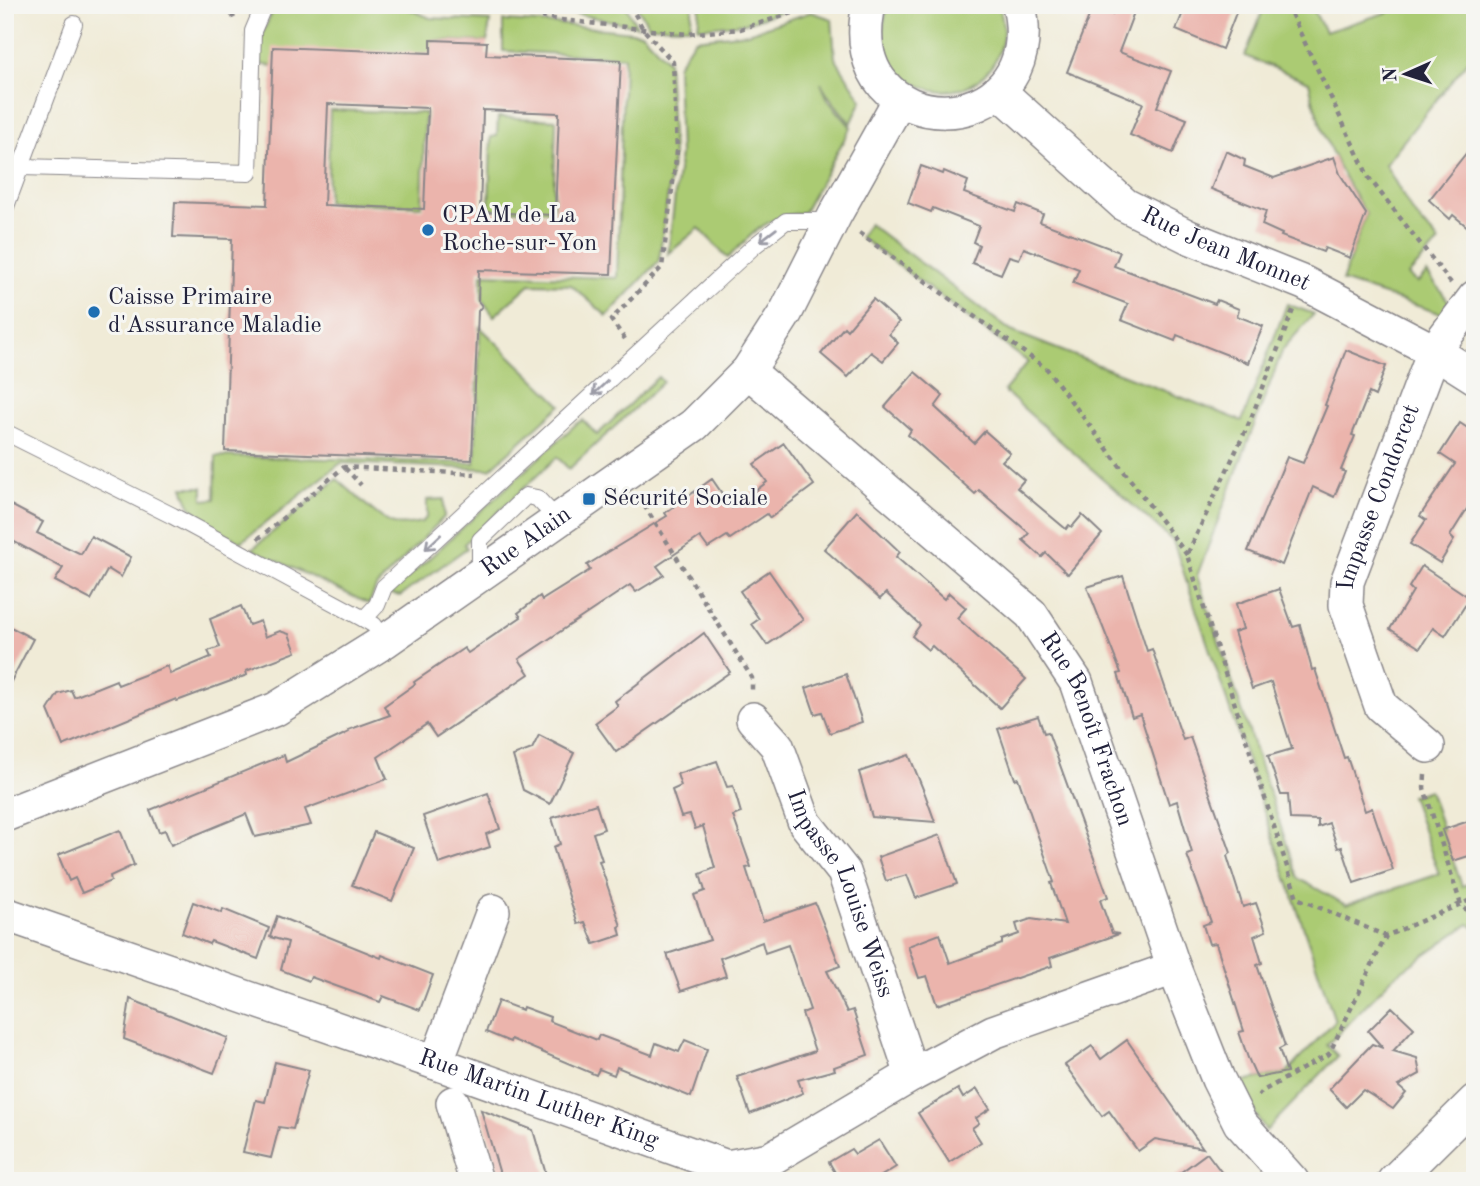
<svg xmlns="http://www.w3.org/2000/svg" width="1480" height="1186" viewBox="0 0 1480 1186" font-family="'Old Standard TT',serif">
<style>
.green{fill:#abcb73;stroke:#667657;stroke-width:2}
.building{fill:#ebb4ac;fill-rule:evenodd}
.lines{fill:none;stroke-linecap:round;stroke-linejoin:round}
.lane-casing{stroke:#898689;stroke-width:18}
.street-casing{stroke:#898689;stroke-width:36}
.path{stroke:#898689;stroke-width:4.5;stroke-dasharray:5 5;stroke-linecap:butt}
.lane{stroke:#fff;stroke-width:16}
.street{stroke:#fff;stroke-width:33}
.oneway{stroke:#9c9ca7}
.poi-dot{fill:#1f6fb2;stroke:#f6f6f2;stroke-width:2.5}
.labels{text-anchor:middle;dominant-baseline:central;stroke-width:6;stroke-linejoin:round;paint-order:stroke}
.poi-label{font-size:24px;fill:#22223b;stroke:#f6f6f2;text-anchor:start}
.street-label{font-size:24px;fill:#22223b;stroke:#f6f6f2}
</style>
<rect width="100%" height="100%" fill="#f6f6f2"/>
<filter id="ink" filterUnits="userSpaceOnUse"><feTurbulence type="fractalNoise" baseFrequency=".0143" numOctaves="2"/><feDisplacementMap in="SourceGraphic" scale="14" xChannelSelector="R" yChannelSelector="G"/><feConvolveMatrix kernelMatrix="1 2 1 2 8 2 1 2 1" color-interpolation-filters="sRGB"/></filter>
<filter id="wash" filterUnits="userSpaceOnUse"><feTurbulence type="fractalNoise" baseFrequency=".00686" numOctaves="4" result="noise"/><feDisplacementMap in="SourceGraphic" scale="28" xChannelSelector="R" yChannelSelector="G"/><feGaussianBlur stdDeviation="1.57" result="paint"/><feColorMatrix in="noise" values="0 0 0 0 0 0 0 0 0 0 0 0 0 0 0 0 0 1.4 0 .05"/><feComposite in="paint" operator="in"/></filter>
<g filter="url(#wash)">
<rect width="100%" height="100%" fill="#f0ebd7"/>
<g class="green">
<polygon points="275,5 400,5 430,18 490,21 487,42 432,40 431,53 272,66 258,64 262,35"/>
<polygon points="566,5 625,5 637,26 566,12"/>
<polygon points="636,5 693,5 690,27 649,26"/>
<polygon points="700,5 800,5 746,23 698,28"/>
<path d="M889,5H998C1005,22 1005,41 997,57C961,127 858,78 889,5Z"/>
<path d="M1265,5H1311L1325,32L1410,5H1475V52L1385,164L1411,210L1439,242L1408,275L1417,283L1427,273L1450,303L1442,314L1342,281L1366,214C1340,173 1318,130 1309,82L1245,56Z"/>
<path d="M811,12L832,19L835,58L862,100L851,124L830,98L821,83L828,100L851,127L804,212C766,217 754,231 728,258L699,228L668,254L680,154L677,66L695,39L748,33Z"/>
<polygon points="503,21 557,24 642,33 668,61 673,155 659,261 607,316 571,285 530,284 494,316 482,300 482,274 617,278 624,57 503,51"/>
<polygon points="330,110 425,113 422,206 327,202"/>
<polygon points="498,117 556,120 553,211 489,209 491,137 497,136"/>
<polygon points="869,224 1011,331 1242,421 1287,304 1314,314 1283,349 1197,576 1298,878 1346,905 1439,874 1411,796 1429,790 1462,886 1475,882 1475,928 1469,924 1393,977 1327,1045 1338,1056 1266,1131 1236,1083 1287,1072 1335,1021 1173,541 1004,391 1028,362 860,237"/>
<path d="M480,327L561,405L490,469L341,463L241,542C211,525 193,522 183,487H203V500L215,499L216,456L475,463Z"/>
<polygon points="658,377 663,382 569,469 557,457 464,544 467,548 400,596 390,594 575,425 583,420 597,435"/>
<path d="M337,479C350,489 380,521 394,524C402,526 414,523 422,522L427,517V500L444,499V517L376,587L369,604L252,549Z"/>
</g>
<g id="blocks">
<g class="building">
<polygon points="1115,5 1134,12 1119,52 1171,71 1157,107 1187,119 1173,153 1130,135 1143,103 1067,72 1093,6 1112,14"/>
<polygon points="1186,5 1239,5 1222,49 1176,30"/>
<path d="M431,40L487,42L486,55L621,60L611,274L479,270L478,301L482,306L478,311L472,460L225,451L232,239L173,237L175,202L267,205L273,47L431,53ZM328,104L428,108L424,209L324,205ZM483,110L559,113L555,215L480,212Z"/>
<polygon points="1475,142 1475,233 1453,215 1450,219 1429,200"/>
<polygon points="1226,151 1245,160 1244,166 1274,178 1334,157 1340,174 1366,214 1350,258 1325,248 1323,252 1281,236 1282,234 1262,225 1266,211 1211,189"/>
<polygon points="921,166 943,174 944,171 968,181 964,193 1015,212 1018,204 1043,214 1040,222 1120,252 1114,266 1215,304 1217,300 1239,309 1237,316 1263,326 1248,363 1177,335 1175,341 1121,320 1128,304 1073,283 1079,269 1024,248 1019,259 1009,256 1001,274 972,263 979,245 973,242 979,226 933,208 931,212 908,203"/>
<polygon points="873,299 899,322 889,334 898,343 883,361 871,352 848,377 821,354 844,327 847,330"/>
<polygon points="1346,350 1386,366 1375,396 1369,393 1352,435 1355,436 1341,470 1345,472 1334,497 1313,487 1282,565 1248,551 1287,457 1303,463 1327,406 1325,405"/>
<polygon points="915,372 943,396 935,407 974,443 985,431 1010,453 1002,461 1024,480 1017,488 1066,529 1069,525 1072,527 1082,515 1102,534 1068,574 1046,553 1042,557 1023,540 1029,533 979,490 975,494 908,435 911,430 885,407"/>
<polygon points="1460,423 1475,433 1475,496 1450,536 1454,540 1440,563 1410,544 1426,520 1420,516 1455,464 1440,454"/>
<polygon points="784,443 814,485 770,518 767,514 730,539 727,536 708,548 700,537 657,566 664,575 636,592 630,585 519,659 529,674 436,737 427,724 378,757 387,779 305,809 311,825 255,837 246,814 171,845 165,830 159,832 150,810 284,755 286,762 349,732 348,730 390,715 384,706 415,684 414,682 464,648 468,653 521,617 518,613 540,596 542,600 590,570 587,565 667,516 665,513 712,479 732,508 767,482 754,464"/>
<polygon points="5,502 43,522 37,533 81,554 91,536 131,557 121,577 108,569 91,600 55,581 63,568 5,537"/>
<polygon points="857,511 900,552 896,557 944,599 949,593 966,608 957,618 1026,679 1000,708 932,646 928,650 912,636 920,625 886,593 880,599 824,549"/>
<polygon points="1422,566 1470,598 1445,636 1433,628 1420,648 1390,629 1413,591 1409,587"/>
<polygon points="769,571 803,620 767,645 752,624 759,619 740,591"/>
<polygon points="1123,576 1147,651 1152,649 1183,740 1190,737 1231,853 1227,856 1243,907 1256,903 1266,931 1254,936 1262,963 1257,965 1285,1046 1279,1049 1287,1072 1257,1078 1248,1058 1239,1032 1244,1031 1216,943 1209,944 1203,925 1211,922 1187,855 1192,853 1177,801 1169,804 1140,714 1132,717 1118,674 1121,673 1087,587"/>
<polygon points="1279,589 1293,627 1300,625 1312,670 1315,669 1344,758 1347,757 1365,811 1372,808 1393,870 1354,883 1342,847 1338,848 1329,823 1318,827 1318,820 1290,819 1288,795 1281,795 1268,756 1292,749 1271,682 1252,689 1234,632 1243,629 1236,604"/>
<polygon points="241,606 249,625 260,621 265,637 280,631 289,634 296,652 246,671 247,675 177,701 176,699 63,746 48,710 58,694 71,690 74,697 116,680 118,685 167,666 170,674 211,657 208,651 220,647 210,619"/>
<polygon points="5,624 33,639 5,693"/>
<polygon points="704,633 730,672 616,752 595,723 618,706 615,701"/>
<polygon points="846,674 862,722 830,733 822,712 815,714 806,688"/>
<polygon points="1038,716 1044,733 1048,732 1108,897 1100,900 1112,933 1119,934 1050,958 1052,966 937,1005 927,976 919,978 908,946 940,934 950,963 1002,944 1002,940 1019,934 1016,924 1031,919 1065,924 1051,883 1054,882 1018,778 1015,779 998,729"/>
<polygon points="539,735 574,753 550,804 523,790 513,756 532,749"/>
<polygon points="909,755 925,794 935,822 872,817 859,772"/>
<polygon points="717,761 727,787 733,786 741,813 733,816 751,867 746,868 763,921 815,903 840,966 827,971 847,1012 853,1010 868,1055 834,1067 835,1070 798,1080 803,1093 750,1114 737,1077 815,1051 802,1013 810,1010 788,945 765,953 762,942 720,958 726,976 681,991 667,954 710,940 694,895 705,891 700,874 715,868 703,826 695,829 690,815 681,817 672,790 681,786 677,774"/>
<polygon points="488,793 500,829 486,834 490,847 439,864 423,816"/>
<polygon points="596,804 604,829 593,833 602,860 599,861 621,926 619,927 621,935 594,944 585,922 578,924 553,847 560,844 552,818"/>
<polygon points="1475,819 1475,854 1453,861 1442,830"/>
<polygon points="120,830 134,865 110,876 111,881 82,893 75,878 69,881 58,855"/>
<polygon points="374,832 414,848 392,901 352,885"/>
<polygon points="940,835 957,884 916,898 907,875 886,881 878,857"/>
<polygon points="193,902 222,913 223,909 269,928 258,959 211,941 209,944 182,933"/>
<polygon points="277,916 381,958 382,955 433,975 420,1010 383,996 380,1002 311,977 309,981 281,970 288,942 270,937"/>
<polygon points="130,999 228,1038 214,1073 124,1039"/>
<polygon points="498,1001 522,1010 523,1007 550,1017 549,1021 597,1040 599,1035 652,1055 656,1043 679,1052 685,1040 707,1049 691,1097 617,1067 614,1075 599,1069 596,1075 511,1039 510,1042 486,1032"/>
<polygon points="1392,1007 1414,1028 1393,1051 1417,1058 1420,1074 1398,1086 1406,1093 1393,1109 1363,1090 1346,1107 1329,1089 1372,1044 1383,1048 1368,1031"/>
<polygon points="1127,1040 1170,1102 1203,1148 1155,1139 1138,1151 1109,1111 1102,1116 1065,1065 1092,1046 1101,1059"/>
<polygon points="275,1062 309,1070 293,1129 279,1127 271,1158 243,1152 256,1100 265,1102"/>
<polygon points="958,1089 963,1098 977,1089 990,1109 976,1118 979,1123 972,1128 981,1142 949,1162 918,1113"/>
<polygon points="481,1110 533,1130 548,1181 502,1181"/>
<polygon points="879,1140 896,1167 873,1181 840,1181 829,1162 851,1149 855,1154"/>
<polygon points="1207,1153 1228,1181 1169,1181"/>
</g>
</g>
</g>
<g filter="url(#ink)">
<use href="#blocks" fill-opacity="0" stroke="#898689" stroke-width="2"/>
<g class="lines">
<defs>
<g id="lane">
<polyline points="21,167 249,173 253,31 264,5"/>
<polyline points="5,209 74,24"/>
<polyline points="5,432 173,516 364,619 374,625 385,641"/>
<polyline points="480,575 480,540 526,496 537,498 559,521"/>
<polyline points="364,619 377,605 384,587 754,246 786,221 832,221"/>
</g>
<g id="street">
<path d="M869,5C837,147 1051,146 1019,5"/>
<path id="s1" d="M999,91L1125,205L1189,237L1304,283L1434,351L1475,377"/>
<path id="s2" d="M748,371L1031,614L1076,682L1174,968L1218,1079L1240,1123L1292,1181"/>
<path id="s3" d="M753,719L777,746L805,823L844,872L912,1075"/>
<path id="s4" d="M1428,746L1381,706L1346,605L1347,582L1434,351L1475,297"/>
<path id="s5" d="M5,815L276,709L385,641L694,425L748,371L786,312L835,215L900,99"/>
<path id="s6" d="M5,914L436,1063L727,1167L770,1159L912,1075L993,1032L1174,968"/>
<polyline points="436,1063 493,911"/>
<polyline points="453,1103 476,1181"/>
<polyline points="1394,1181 1475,1101"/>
</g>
</defs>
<use href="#lane" class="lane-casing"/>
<use href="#street" class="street-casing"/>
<g class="path">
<polyline points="227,5 235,20"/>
<polyline points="542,5 544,18 687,34 740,29 806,9 807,5"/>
<polyline points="1287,5 1369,178 1451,283"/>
<polyline points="859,233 1047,369 1187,555"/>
<polyline points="1293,310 1250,421 1187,555 1297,898 1386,936"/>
<polyline points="625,339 611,320 662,267 677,151 673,62 643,29 630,5"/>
<polyline points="345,468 361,485"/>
<polyline points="639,497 752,678 752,690"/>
<polyline points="258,539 344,467 475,474"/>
<polyline points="1425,775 1424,788 1461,905 1475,918"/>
<polyline points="1258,1096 1261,1092 1329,1054 1386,936 1475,898"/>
</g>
<use href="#lane" class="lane"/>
<use href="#street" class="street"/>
</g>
<defs><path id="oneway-shaft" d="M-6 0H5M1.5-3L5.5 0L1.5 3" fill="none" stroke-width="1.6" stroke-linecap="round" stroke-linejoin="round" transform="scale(1.75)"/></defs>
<g class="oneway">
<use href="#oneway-shaft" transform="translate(768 235) rotate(143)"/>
<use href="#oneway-shaft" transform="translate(600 388) rotate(137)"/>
<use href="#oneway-shaft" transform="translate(433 542) rotate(137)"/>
</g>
</g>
<g class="poi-dot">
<circle cx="428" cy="230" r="7"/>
<circle cx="94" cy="312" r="7"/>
<rect x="582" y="492" width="14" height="14" rx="3.5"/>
</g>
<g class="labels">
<g class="poi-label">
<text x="442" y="216">CPAM de La<tspan x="442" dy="28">Roche-sur-Yon</tspan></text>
<text x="108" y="298">Caisse Primaire<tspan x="108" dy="28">d'Assurance Maladie</tspan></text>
<text x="603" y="499">Sécurité Sociale</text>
</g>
<g class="street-label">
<text stroke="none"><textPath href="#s1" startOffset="280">Rue Jean Monnet</textPath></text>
<text stroke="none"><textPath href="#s4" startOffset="282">Impasse Condorcet</textPath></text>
<text stroke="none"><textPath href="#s5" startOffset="592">Rue Alain</textPath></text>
<text stroke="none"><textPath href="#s2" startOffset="502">Rue Benoît Frachon</textPath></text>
<text stroke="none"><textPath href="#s3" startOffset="198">Impasse Louise Weiss</textPath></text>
<text stroke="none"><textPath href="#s6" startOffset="565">Rue Martin Luther King</textPath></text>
</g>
</g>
<rect width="1480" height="1186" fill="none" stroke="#f6f6f2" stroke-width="28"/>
<g transform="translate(1406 74) rotate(267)" stroke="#f6f6f2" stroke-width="5" paint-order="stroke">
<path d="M0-5L12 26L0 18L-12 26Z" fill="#22223b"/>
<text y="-10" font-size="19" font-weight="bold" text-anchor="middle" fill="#22223b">N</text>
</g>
</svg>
